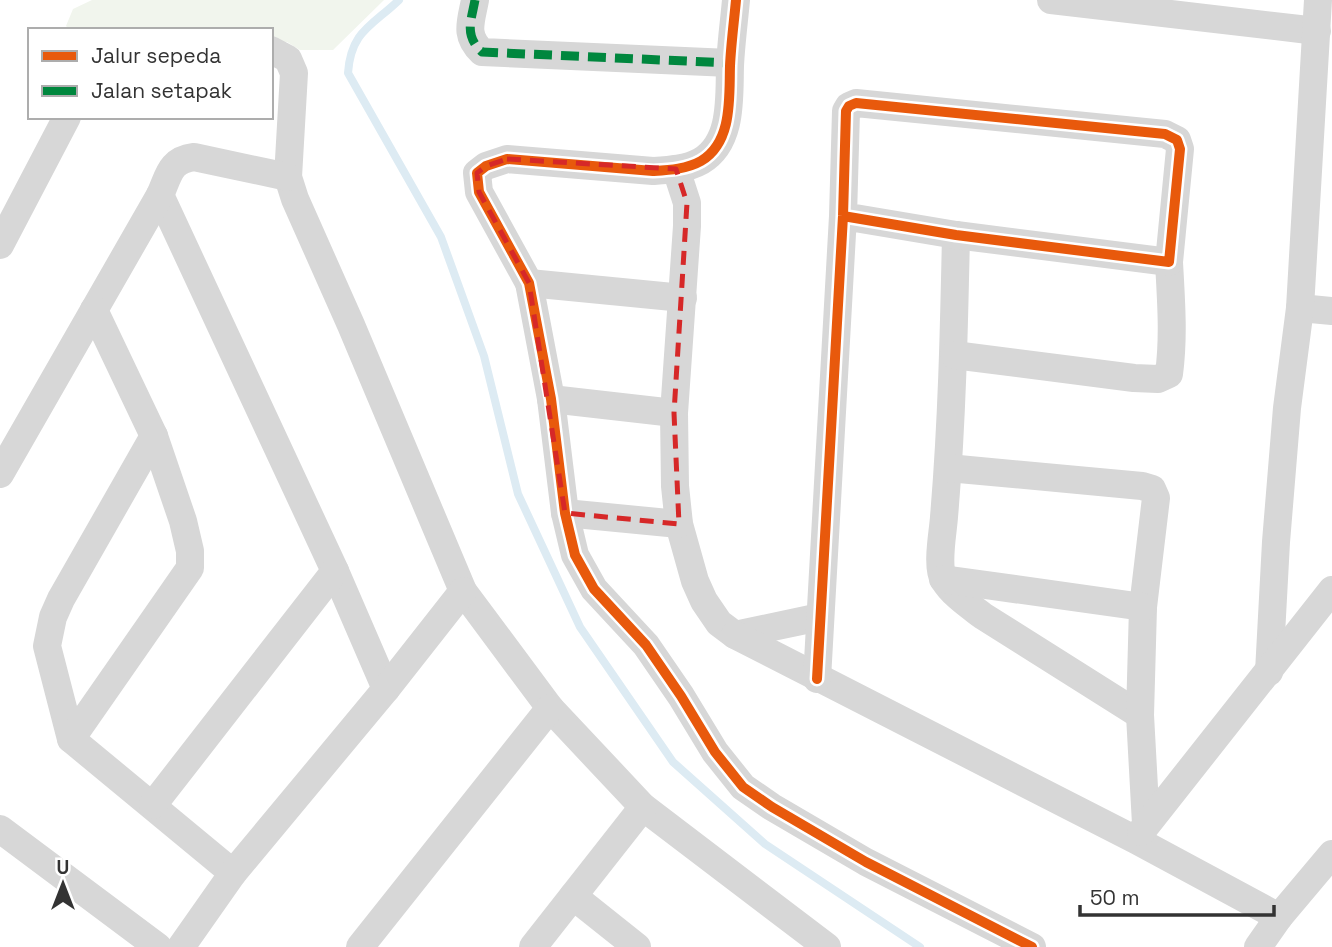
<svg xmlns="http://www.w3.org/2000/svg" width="1332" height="947" viewBox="0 0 1332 947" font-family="'Space Grotesk',sans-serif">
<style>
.green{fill:#f1f5ed}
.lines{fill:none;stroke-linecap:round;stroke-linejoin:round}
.stream{stroke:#ddebf3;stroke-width:8}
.minor{stroke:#d7d7d7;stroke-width:28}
.quiet{stroke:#00873e;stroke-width:9;stroke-dasharray:18 9;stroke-linecap:butt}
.cycleway-casing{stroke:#fff;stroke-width:15}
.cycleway{stroke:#e8590c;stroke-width:10}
.marked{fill:none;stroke:#d62828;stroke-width:5;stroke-dasharray:14 9;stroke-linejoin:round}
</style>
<rect width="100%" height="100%" fill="#fff"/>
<polygon class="green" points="92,0 384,0 333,50 300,50 287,42 271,41 271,30 70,30 66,26 73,9"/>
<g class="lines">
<path class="stream" d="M399,0C372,26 351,31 348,73L441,237L484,356L518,494L580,627L673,762L765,844L920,947"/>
<g class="minor">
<path d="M475,0C471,22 464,35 482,52L730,63"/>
<path d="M736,0C734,22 731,44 730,66C729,97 733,142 701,161C687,169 669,170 653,171L507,159L486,166L477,173L479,192L529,283L551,399L565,513L575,555L594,589L646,645L681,696L715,752L743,787L772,807L866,862L1032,947"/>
<polyline points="1051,0 1317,31"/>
<polyline points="271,50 288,59 294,73 288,177 295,199 351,325 463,591 550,708 643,807 827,947"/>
<polyline points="676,169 687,203 687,226 674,413 675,486 679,524 695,581 704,601 719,623 735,635 820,617"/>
<polyline points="160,195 335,571 386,689"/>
<path d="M956,235C954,329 952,423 944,517C943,533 936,566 944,580C952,594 970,606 983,616L1140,715"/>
<polyline points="0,245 67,117"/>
<polyline points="529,283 683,298"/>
<polyline points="1300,308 1332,311"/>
<path d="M954,355L1134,378L1158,379L1169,374C1174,336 1171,300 1169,262"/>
<polyline points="551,399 674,413"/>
<polyline points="154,436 61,599 53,617 47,646 71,739 233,873"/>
<polyline points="948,468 1142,486 1152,489 1156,498 1143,607 1140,715 1146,824"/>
<path d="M0,474L160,195C169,175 170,160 194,157L288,177"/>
<polyline points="565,513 679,524"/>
<polyline points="943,579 1143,607"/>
<polyline points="735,635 1136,840 1279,917"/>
<polyline points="1269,672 1276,542 1287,408 1300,308 1318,0"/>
<polyline points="817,679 843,216 846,111 849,106 856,103 1165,134 1177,140 1180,149 1169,262 956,235 843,216"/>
<polyline points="71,739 190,568 190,551 183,521 154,436 94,310"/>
<polyline points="153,805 335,571"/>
<polyline points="0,829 158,947"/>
<polyline points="1141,832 1332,590"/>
<polyline points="573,896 637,947"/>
<polyline points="181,947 233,873 386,689 463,591"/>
<polyline points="360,947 550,708"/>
<polyline points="533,947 643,807"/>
<polyline points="1258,947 1279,917 1332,854"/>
</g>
<path class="quiet" d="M475,0C471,22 464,35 482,52L730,63"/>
<defs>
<g id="cycleway">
<path d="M736,0C734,22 731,44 730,66C729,97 733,142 701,161C687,169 669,170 653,171L507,159L486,166L477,173L479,192L529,283L551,399L565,513L575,555L594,589L646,645L681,696L715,752L743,787L772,807L866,862L1032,947"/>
<polyline points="817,679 843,216 846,111 849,106 856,103 1165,134 1177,140 1180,149 1169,262 956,235 843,216"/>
</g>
</defs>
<use href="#cycleway" class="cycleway-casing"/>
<use href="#cycleway" class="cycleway"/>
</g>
<path class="marked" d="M507,159L676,169L687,203L674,413L679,524L565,513L529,283L479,192L477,173L486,166Z"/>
<rect x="28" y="28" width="245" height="91" fill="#ffffff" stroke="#adadad" stroke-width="2"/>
<rect x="42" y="51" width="35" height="10" fill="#e8590c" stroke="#adadad" stroke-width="2"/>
<text x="91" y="63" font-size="21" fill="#333333">Jalur sepeda</text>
<rect x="42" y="86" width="35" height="10" fill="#00873e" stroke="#adadad" stroke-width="2"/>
<text x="91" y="98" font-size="21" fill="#333333">Jalan setapak</text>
<g transform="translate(63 884)" stroke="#ffffff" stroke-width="5" paint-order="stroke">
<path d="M0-5L12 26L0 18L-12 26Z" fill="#333333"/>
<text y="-10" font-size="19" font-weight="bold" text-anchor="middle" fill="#333333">U</text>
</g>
<path d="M1080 905v10h194v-10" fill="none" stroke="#333333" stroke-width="3.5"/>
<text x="1090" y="905" font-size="21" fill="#333333" stroke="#ffffff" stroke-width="5" paint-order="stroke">50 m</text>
</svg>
